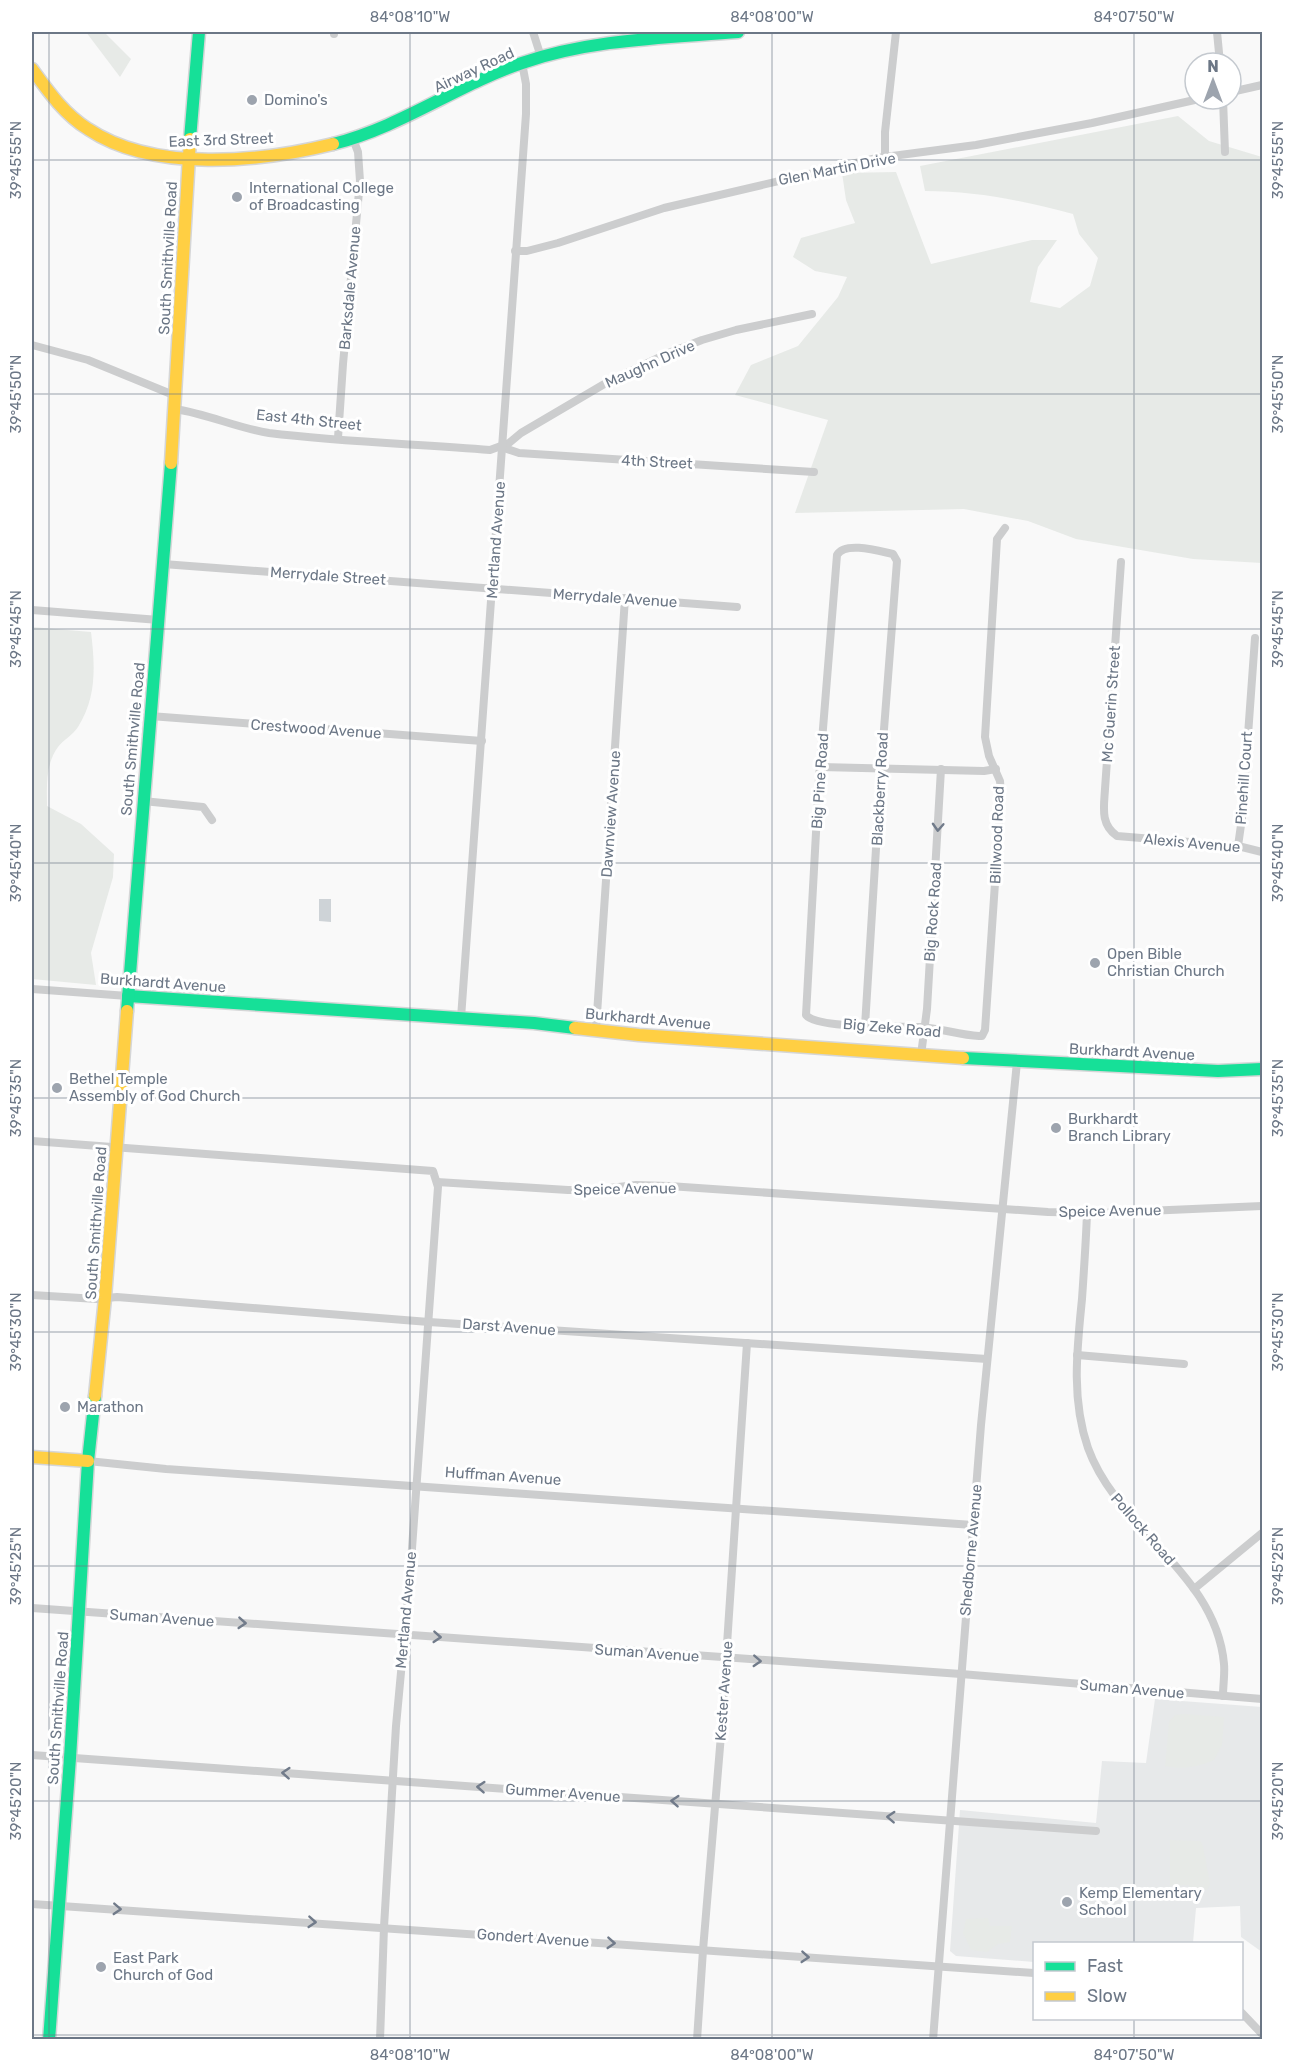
<svg xmlns="http://www.w3.org/2000/svg" width="1294" height="2071" viewBox="0 0 1294 2071" font-family="Rubik,sans-serif">
<style>
.built{fill:#e7e9ea}
.green{fill:#e7eae7}
.water{fill:#ced3d7}
.lines{fill:none;stroke-linecap:round;stroke-linejoin:round}
.fast-casing{stroke:#d5d6d7;stroke-width:15}
.slow-casing{stroke:#d5d6d7;stroke-width:15}
.street{stroke:#cccdce;stroke-width:8}
.fast{stroke:#16e098;stroke-width:12}
.slow{stroke:#ffcf43;stroke-width:12}
.oneway{stroke:#717b8a}
.ticks{fill:none;stroke:#6c7786;stroke-width:1.5;stroke-opacity:0.45}
.poi-dot{fill:#9da4ae;stroke:#fff;stroke-width:2}
.labels{text-anchor:middle;dominant-baseline:central;stroke-width:6;stroke-linejoin:round;paint-order:stroke}
.street-label{font-size:15px;fill:#6c7786;stroke:#fff}
.poi-label{font-size:15px;fill:#6c7786;stroke:#fff;text-anchor:start}
.neatline{fill:none;stroke:#6c7786;stroke-width:2}
.ticks-label{font-size:15px;text-anchor:middle;fill:#6c7786}
</style>
<rect width="100%" height="100%" fill="#f9f9f9"/>
<polygon class="built" points="1155,1699 1262,1707 1262,1952 1241,1937 1240,1906 1196,1908 1193,1943 1034,1944 1034,1962 956,1956 950,1951 960,1810 1096,1823 1102,1761 1146,1763"/>
<g class="green">
<polygon points="86,32 104,32 131,59 120,77"/>
<path d="M1178,116L1209,141L1262,157V563L1193,559L1076,539L1028,521L964,509L795,513L828,420L735,395L751,365L798,346L838,297L847,277L815,271L793,257L801,238L855,223L846,200L842,173L896,172L931,264L1032,240H1057L1038,267L1030,302L1060,308L1090,286L1098,258L1079,234L1073,214C1025,201 976,191 925,191L920,166Z"/>
<path d="M32,627L91,632C95,665 97,697 78,727C73,735 63,740 58,747C45,765 47,786 47,806L81,824L114,854L113,877L91,953L96,985L32,979Z"/>
<path d="M1184,1714L1224,1717L1222,1745L1214,1760C1197,1767 1183,1770 1165,1766L1169,1722L1175,1715Z"/>
<polygon points="1170,1840 1200,1841 1203,1846 1210,1884 1208,1889 1197,1892 1191,1890 1189,1885 1170,1886"/>
<polygon points="988,1918 990,1926 1012,1926 1010,1942 998,1944 987,1952 971,1950 963,1933 966,1919"/>
</g>
<polygon class="water" points="319,899 331,899 331,922 319,921"/>
<g class="lines">
<defs>
<g id="fast">
<polyline points="190,139 199,32"/>
<path d="M333,144C401,127 457,85 522,63C591,39 666,38 738,32"/>
<polyline points="128,996 534,1023 575,1028"/>
<polyline points="127,1011 171,463"/>
<polyline points="963,1058 1218,1071 1262,1069"/>
<polyline points="49,2040 70,1758 88,1461 95,1396"/>
</g>
<g id="slow">
<path d="M32,69C48,91 64,114 88,129C154,173 260,162 333,144"/>
<polyline points="171,463 190,139"/>
<polyline points="575,1028 639,1035 963,1058"/>
<polyline points="95,1396 105,1298 127,1011"/>
<polyline points="32,1457 88,1461"/>
</g>
</defs>
<use href="#fast" class="fast-casing"/>
<use href="#slow" class="slow-casing"/>
<g class="street">
<polyline points="533,32 541,57"/>
<polyline points="1217,32 1220,63"/>
<polyline points="334,34 334,32"/>
<polyline points="1231,92 1262,85"/>
<polyline points="1223,99 1225,152"/>
<polyline points="885,157 885,132 896,32"/>
<polyline points="515,251 527,251 558,243 664,208 877,158 976,145 1092,123 1199,99"/>
<polyline points="32,345 88,360 176,396"/>
<path d="M175,409C208,414 237,428 269,433C342,442 417,444 490,450L509,443L521,433L606,383L666,354L702,340L736,330L812,314"/>
<polyline points="338,438 343,364 360,181 358,152 353,139"/>
<polyline points="501,447 519,453 814,472"/>
<path d="M1121,562L1105,789C1104,807 1100,824 1117,836L1238,846L1262,852"/>
<polyline points="163,564 737,607"/>
<polyline points="32,610 159,620"/>
<polyline points="150,716 482,741"/>
<polyline points="821,767 984,771 996,769"/>
<polyline points="143,801 203,807 212,820"/>
<polyline points="1238,846 1242,818 1255,638"/>
<polyline points="32,989 128,996"/>
<polyline points="461,1018 526,114 526,84 522,63"/>
<path d="M865,1026L881,768L897,561L893,554C879,551 845,541 837,555L819,778L806,1015C817,1029 899,1026 920,1027C940,1028 959,1035 979,1036H982L985,1030L1001,795L1000,781L989,756L985,737L997,539L1005,528"/>
<polyline points="596,1029 625,598"/>
<polyline points="921,1055 927,1009 941,769"/>
<polyline points="32,1141 433,1171 438,1187 410,1576 396,1726 384,1927 380,2040"/>
<polyline points="437,1182 568,1190 592,1190 636,1185 669,1186 1048,1212 1100,1213 1262,1206"/>
<path d="M1087,1213C1086,1241 1084,1270 1082,1299C1077,1349 1071,1399 1088,1448C1117,1529 1216,1573 1224,1664C1225,1674 1223,1685 1223,1696"/>
<polyline points="32,1295 97,1299 117,1297 429,1322 987,1359"/>
<polyline points="1077,1355 1184,1364"/>
<polyline points="88,1461 166,1469 973,1525"/>
<polyline points="1194,1589 1262,1533"/>
<polyline points="32,1608 961,1674 1262,1699"/>
<polyline points="32,1755 1096,1831"/>
<polyline points="32,1904 1034,1973"/>
<polyline points="1242,2013 1262,2034"/>
<polyline points="697,2040 703,1950 721,1735 747,1343"/>
<polyline points="933,2040 981,1425 1017,1062"/>
</g>
<use href="#fast" class="fast"/>
<use href="#slow" class="slow"/>
</g>
<defs><path id="oneway-chevron" d="M-2-3.5L2.5 0L-2 3.5" fill="none" stroke-width="1.6" stroke-linecap="round" stroke-linejoin="round" transform="scale(1.5)"/></defs>
<g class="oneway">
<use href="#oneway-chevron" transform="translate(938 827) rotate(93)"/>
<use href="#oneway-chevron" transform="translate(242 1623) rotate(4)"/>
<use href="#oneway-chevron" transform="translate(437 1637) rotate(4)"/>
<use href="#oneway-chevron" transform="translate(757 1661) rotate(3)"/>
<use href="#oneway-chevron" transform="translate(286 1773) rotate(-176)"/>
<use href="#oneway-chevron" transform="translate(481 1787) rotate(-176)"/>
<use href="#oneway-chevron" transform="translate(675 1801) rotate(-176)"/>
<use href="#oneway-chevron" transform="translate(891 1817) rotate(-177)"/>
<use href="#oneway-chevron" transform="translate(117 1909) rotate(3)"/>
<use href="#oneway-chevron" transform="translate(312 1922) rotate(4)"/>
<use href="#oneway-chevron" transform="translate(611 1943) rotate(4)"/>
<use href="#oneway-chevron" transform="translate(805 1957) rotate(4)"/>
</g>
<path class="ticks" d="M49,32V2040M410,32V2040M772,32V2040M1134,32V1944M32,160H1262M32,394H1262M32,629H1262M32,863H1262M32,1098H1262M32,1332H1262M32,1566H1262M32,1801H1262M1134,2018V2040M32,2035H1262"/>
<g class="poi-dot">
<circle cx="252" cy="100" r="6"/>
<circle cx="237" cy="197" r="6"/>
<circle cx="1095" cy="963" r="6"/>
<circle cx="57" cy="1088" r="6"/>
<circle cx="1056" cy="1128" r="6"/>
<circle cx="65" cy="1407" r="6"/>
<circle cx="1067" cy="1902" r="6"/>
<circle cx="101" cy="1967" r="6"/>
</g>
<g class="labels">
<g class="street-label">
<text transform="translate(474 70) rotate(-25)">Airway Road</text>
<text transform="translate(221 140) rotate(-2)">East 3rd Street</text>
<text transform="translate(837 169) rotate(-11)">Glen Martin Drive</text>
<text transform="translate(168 258) rotate(-87)">South Smithville Road</text>
<text transform="translate(350 288) rotate(-85)">Barksdale Avenue</text>
<text transform="translate(650 364) rotate(-24)">Maughn Drive</text>
<text transform="translate(309 420) rotate(6)">East 4th Street</text>
<text transform="translate(657 462) rotate(3)">4th Street</text>
<text transform="translate(496 540) rotate(-86)">Mertland Avenue</text>
<text transform="translate(328 576) rotate(4)">Merrydale Street</text>
<text transform="translate(615 598) rotate(4)">Merrydale Avenue</text>
<text transform="translate(1111 704) rotate(-86)">Mc Guerin Street</text>
<text transform="translate(316 729) rotate(4)">Crestwood Avenue</text>
<text transform="translate(133 739) rotate(-85)">South Smithville Road</text>
<text transform="translate(1244 778) rotate(-86)">Pinehill Court</text>
<text transform="translate(820 781) rotate(-86)">Big Pine Road</text>
<text transform="translate(880 789) rotate(-87)">Blackberry Road</text>
<text transform="translate(611 814) rotate(-86)">Dawnview Avenue</text>
<text transform="translate(997 835) rotate(-88)">Billwood Road</text>
<text transform="translate(1192 843) rotate(5)">Alexis Avenue</text>
<text transform="translate(933 912) rotate(-86)">Big Rock Road</text>
<text transform="translate(163 983) rotate(4)">Burkhardt Avenue</text>
<text transform="translate(648 1019) rotate(5)">Burkhardt Avenue</text>
<text transform="translate(892 1028) rotate(5)">Big Zeke Road</text>
<text transform="translate(1132 1052) rotate(3)">Burkhardt Avenue</text>
<text transform="translate(625 1189) rotate(-1)">Speice Avenue</text>
<text transform="translate(1110 1211) rotate(-1)">Speice Avenue</text>
<text transform="translate(96 1223) rotate(-86)">South Smithville Road</text>
<text transform="translate(509 1327) rotate(4)">Darst Avenue</text>
<text transform="translate(503 1476) rotate(4)">Huffman Avenue</text>
<text transform="translate(1143 1529) rotate(49)">Pollock Road</text>
<text transform="translate(971 1550) rotate(-85)">Shedborne Avenue</text>
<text transform="translate(406 1610) rotate(-85)">Mertland Avenue</text>
<text transform="translate(162 1618) rotate(4)">Suman Avenue</text>
<text transform="translate(647 1653) rotate(4)">Suman Avenue</text>
<text transform="translate(1132 1689) rotate(5)">Suman Avenue</text>
<text transform="translate(724 1691) rotate(-86)">Kester Avenue</text>
<text transform="translate(58 1708) rotate(-86)">South Smithville Road</text>
<text transform="translate(563 1793) rotate(4)">Gummer Avenue</text>
<text transform="translate(533 1938) rotate(4)">Gondert Avenue</text>
</g>
<g class="poi-label">
<text x="264" y="100">Domino's</text>
<text x="249" y="188">International College<tspan x="249" dy="17">of Broadcasting</tspan></text>
<text x="1107" y="954">Open Bible<tspan x="1107" dy="17">Christian Church</tspan></text>
<text x="69" y="1079">Bethel Temple<tspan x="69" dy="17">Assembly of God Church</tspan></text>
<text x="1068" y="1119">Burkhardt<tspan x="1068" dy="17">Branch Library</tspan></text>
<text x="77" y="1407">Marathon</text>
<text x="1079" y="1893">Kemp Elementary<tspan x="1079" dy="17">School</tspan></text>
<text x="113" y="1958">East Park<tspan x="113" dy="17">Church of God</tspan></text>
</g>
</g>
<rect width="1294" height="2071" fill="none" stroke="#ffffff" stroke-width="66"/>
<rect x="1033" y="1942" width="210" height="78" fill="#ffffff" stroke="#c4c9cf" stroke-width="1.5"/>
<rect x="1045" y="1962" width="30" height="9" fill="#16e098" stroke="#c4c9cf" stroke-width="1.5"/>
<text x="1087" y="1972" font-size="18" fill="#6c7786">Fast</text>
<rect x="1045" y="1992" width="30" height="9" fill="#ffcf43" stroke="#c4c9cf" stroke-width="1.5"/>
<text x="1087" y="2002" font-size="18" fill="#6c7786">Slow</text>
<g transform="translate(1213 81)"><circle r="28" fill="#ffffff" stroke="#c4c9cf" stroke-width="1.5"/>
<path d="M0-4.5L10 22L0 15L-10 22Z" fill="#9da4ae"/>
<text y="-9" font-size="16" font-weight="bold" text-anchor="middle" fill="#6c7786">N</text>
</g>
<rect x="33" y="33" width="1228" height="2005" class="neatline"/>
<g class="ticks-label">
<text x="410" y="22">84°08'10"W</text>
<text x="772" y="22">84°08'00"W</text>
<text x="1134" y="22">84°07'50"W</text>
<text transform="translate(16 160) rotate(-90)" y="5">39°45'55"N</text>
<text transform="translate(1278 160) rotate(-90)" y="5">39°45'55"N</text>
<text transform="translate(16 394) rotate(-90)" y="5">39°45'50"N</text>
<text transform="translate(1278 394) rotate(-90)" y="5">39°45'50"N</text>
<text transform="translate(16 629) rotate(-90)" y="5">39°45'45"N</text>
<text transform="translate(1278 629) rotate(-90)" y="5">39°45'45"N</text>
<text transform="translate(16 863) rotate(-90)" y="5">39°45'40"N</text>
<text transform="translate(1278 863) rotate(-90)" y="5">39°45'40"N</text>
<text transform="translate(16 1098) rotate(-90)" y="5">39°45'35"N</text>
<text transform="translate(1278 1098) rotate(-90)" y="5">39°45'35"N</text>
<text transform="translate(16 1332) rotate(-90)" y="5">39°45'30"N</text>
<text transform="translate(1278 1332) rotate(-90)" y="5">39°45'30"N</text>
<text transform="translate(16 1566) rotate(-90)" y="5">39°45'25"N</text>
<text transform="translate(1278 1566) rotate(-90)" y="5">39°45'25"N</text>
<text transform="translate(16 1801) rotate(-90)" y="5">39°45'20"N</text>
<text transform="translate(1278 1801) rotate(-90)" y="5">39°45'20"N</text>
<text x="410" y="2060">84°08'10"W</text>
<text x="772" y="2060">84°08'00"W</text>
<text x="1134" y="2060">84°07'50"W</text>
</g>
</svg>
